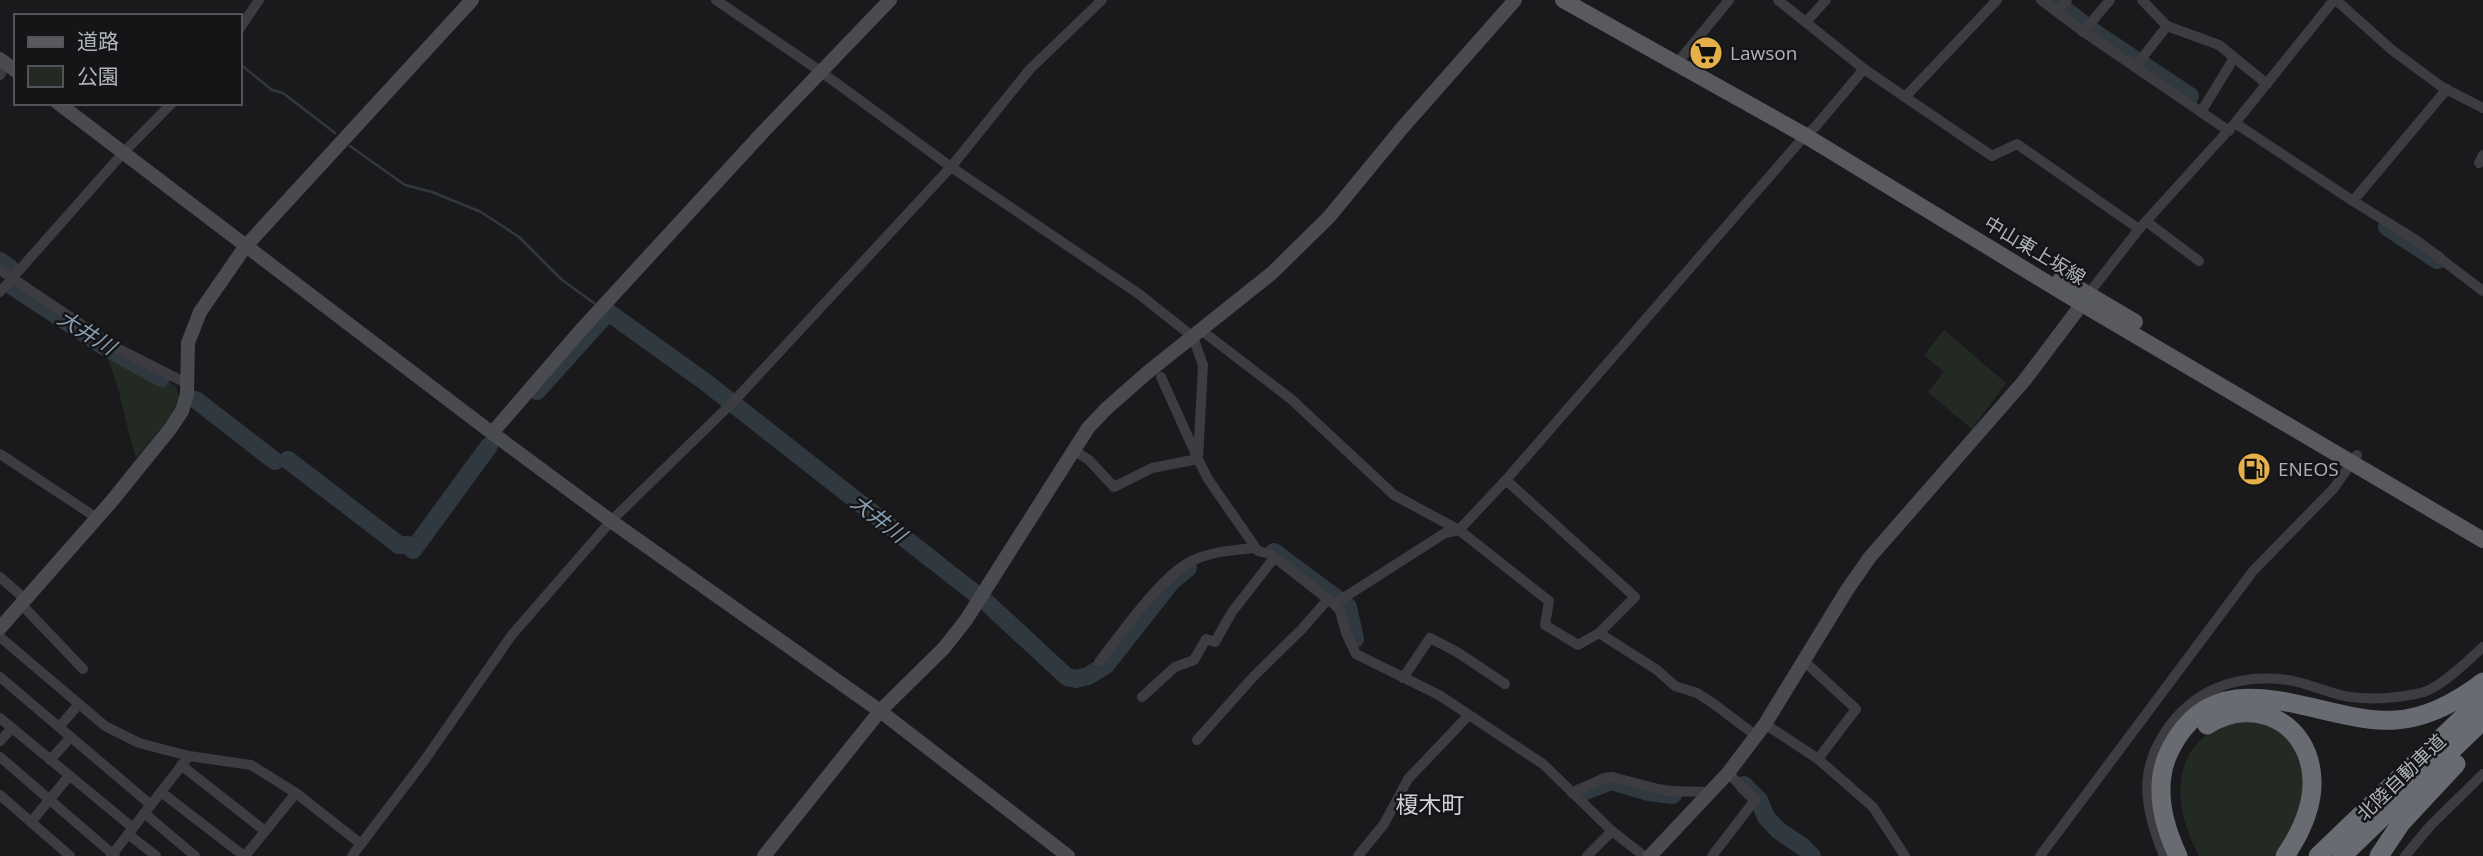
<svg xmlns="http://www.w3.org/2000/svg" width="2483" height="856" viewBox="0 0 2483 856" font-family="'Open Sans','Noto Sans JP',sans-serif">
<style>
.green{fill:#222a23}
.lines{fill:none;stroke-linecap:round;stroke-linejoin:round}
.stream{stroke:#313940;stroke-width:2.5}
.river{stroke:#313940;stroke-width:18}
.street{stroke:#3c3c41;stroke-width:10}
.secondary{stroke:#4a4b51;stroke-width:14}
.primary{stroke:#585a60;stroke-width:16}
.highway{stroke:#686b72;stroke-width:19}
.labels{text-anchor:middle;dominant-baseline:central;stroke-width:5;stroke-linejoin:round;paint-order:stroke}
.poi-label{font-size:19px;fill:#aeb2bb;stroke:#151517;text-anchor:start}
.street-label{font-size:19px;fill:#aeb2bb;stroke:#151517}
.water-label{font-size:21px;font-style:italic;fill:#889fb3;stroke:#151517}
.quarter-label{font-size:23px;fill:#cfd1d7;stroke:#151517}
</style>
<rect width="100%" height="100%" fill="#1a1a1c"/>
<g class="green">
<polygon points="1944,330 2006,383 1972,429 1928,392 1944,372 1924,355"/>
<path d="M110,352L155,378L164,379L176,386L179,397L172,414L136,458C125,424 121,388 106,355Z"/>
<path d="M2244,717C2255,721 2270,723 2280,729C2298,741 2307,778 2304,798C2301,812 2283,845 2274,856H2199C2168,798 2171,736 2244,717Z"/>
</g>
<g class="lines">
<g class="stream">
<polyline points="240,64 272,90 283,93 335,133"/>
<polyline points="350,146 405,185 432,192 481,212 519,237 562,280 594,303"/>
</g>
<g class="river">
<polyline points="2052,0 2095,33 2190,96"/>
<polyline points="2387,227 2437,260"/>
<polyline points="0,261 10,268"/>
<polyline points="12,286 105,347 161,378"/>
<polyline points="537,391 608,312 704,381 986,602 1067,677 1076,679 1088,676 1106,665 1172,581 1188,568"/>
<polyline points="196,400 275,461"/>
<polyline points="288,460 399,545 408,545"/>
<polyline points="413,550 489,446"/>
<polyline points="1274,552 1348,607 1355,639"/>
<polyline points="1744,785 1759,800 1766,817 1778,830 1803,847 1812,856"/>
<polyline points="1580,793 1611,781 1649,792 1673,795"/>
</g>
<g class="street">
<polyline points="716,0 820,71 951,167 1139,294 1193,337 1203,365 1198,459 1208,479 1258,551 1270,554 1334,604 1340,611 1346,633 1356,654 1439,695 1543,764 1612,831 1644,856"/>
<polyline points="1778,0 1864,69"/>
<polyline points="2041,0 2081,30 2229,131"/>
<polyline points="2336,0 2392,50 2442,87 2483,108"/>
<polyline points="2057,12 2067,0"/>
<polyline points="1806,22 1826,0"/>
<polyline points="2167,26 2219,45 2267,84"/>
<polyline points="240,28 259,0"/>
<polyline points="2083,32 2110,0"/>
<polyline points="1678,62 1729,0"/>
<polyline points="2135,67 2167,26 2142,0"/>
<polyline points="0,75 6,64"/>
<polyline points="1905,97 1992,156 2017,144 2139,229"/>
<polyline points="2201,112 2234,58"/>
<polyline points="2235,123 2353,201 2416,240 2483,291"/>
<polyline points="2479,163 2483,155"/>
<polyline points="2353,201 2447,89"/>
<polyline points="2147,222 2199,261"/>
<polyline points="0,270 115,347 186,383"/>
<polyline points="0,292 123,153 172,103"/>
<polyline points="2086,297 2139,229 2235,123 2334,0"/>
<polyline points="1201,330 1291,399 1394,495 1459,530"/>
<polyline points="1073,450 1089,460 1114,487 1152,468 1198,459 1161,377"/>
<polyline points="0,454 97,518"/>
<polyline points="1506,480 1802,139 1816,126 1864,69 1905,97 1997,0"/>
<polyline points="0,577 25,599"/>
<polyline points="21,604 83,669"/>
<polyline points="1334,604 1445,533 1459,530"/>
<polyline points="1599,633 1635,597 1506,480 1459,530 1549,601 1545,625 1578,645 1599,633 1657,670 1675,686 1697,693 1714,704 1755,735"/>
<polyline points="0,637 105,726 139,743 189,756 111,856"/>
<polyline points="1804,661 1856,709 1818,759 1873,807 1905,856"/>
<path d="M1099,662C1121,634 1164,571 1196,559C1215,551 1235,550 1255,548"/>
<polyline points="0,677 151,805"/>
<polyline points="1403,678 1430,638 1457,652 1505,684"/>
<polyline points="1142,697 1175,667 1194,660 1206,639 1215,642 1232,612 1274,558"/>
<polyline points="0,718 133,828"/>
<polyline points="1765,724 1818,759"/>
<polyline points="59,727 79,704"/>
<polyline points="1197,740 1254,676 1302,629 1328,599"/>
<polyline points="0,741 12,728"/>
<polyline points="189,756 251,765 296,793 245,856"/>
<polyline points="0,757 115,856"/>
<polyline points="50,760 71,737"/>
<polyline points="181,765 265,831"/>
<polyline points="161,792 244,856"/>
<polyline points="296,793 361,844 352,856"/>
<polyline points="1572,793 1604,778 1612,777 1666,791 1709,792"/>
<polyline points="0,795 70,856"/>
<polyline points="144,813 195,856"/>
<polyline points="31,822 69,776"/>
<polyline points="128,834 156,856"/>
<polyline points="361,844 424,761 511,636 611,521 733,402 951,167 1030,69 1102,0"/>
<polyline points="1358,856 1384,824 1408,779 1468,716"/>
<polyline points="1587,856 1612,831"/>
<polyline points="1712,856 1755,800 1728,773"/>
<polyline points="2040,856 2253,571 2334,488 2357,455"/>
<path d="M2164,856C2147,814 2137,775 2164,734C2192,690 2236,673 2288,680C2309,683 2329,694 2350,697C2372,700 2402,698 2424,692C2441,687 2470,659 2483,647"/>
<polyline points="2405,856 2431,825 2483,774"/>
</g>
<g class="secondary">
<polyline points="0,59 16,71"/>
<polyline points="58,103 492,433 611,521 880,711 1068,856"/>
<polyline points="492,433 580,331 764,131 890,0"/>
<polyline points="0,628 111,502 170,429 182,411 187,394 188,343 200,312 245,247 472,0"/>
<polyline points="764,856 880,711 944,648 966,620 1088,428 1106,409 1148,372 1272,273 1329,217 1403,127 1515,0"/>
<polyline points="1650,856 1728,773 1765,724 1847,590 1870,557 2024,381 2082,304"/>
</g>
<g class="primary">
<polyline points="1563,0 1806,136 2082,304 2483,540"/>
<polyline points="2061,278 2135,322"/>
</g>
<g class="highway">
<path d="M2207,725C2254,695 2310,722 2312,780C2313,807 2300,834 2285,856"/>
<path d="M2178,856C2162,822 2153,782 2171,748C2221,652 2320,725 2396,720C2428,718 2458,701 2483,682"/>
<polyline points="2318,856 2483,698"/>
<polyline points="2342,856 2483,720"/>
<polyline points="2379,856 2401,823 2456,764"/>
</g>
</g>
<defs>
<symbol id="supermarket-disc" viewBox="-11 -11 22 22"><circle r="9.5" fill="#e5b04a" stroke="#151517"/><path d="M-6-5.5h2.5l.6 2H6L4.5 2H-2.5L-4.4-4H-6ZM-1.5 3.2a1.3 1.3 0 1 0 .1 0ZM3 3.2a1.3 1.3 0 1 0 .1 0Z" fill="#111"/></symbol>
<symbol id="fuel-disc" viewBox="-11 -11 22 22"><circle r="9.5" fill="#e5b04a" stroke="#151517"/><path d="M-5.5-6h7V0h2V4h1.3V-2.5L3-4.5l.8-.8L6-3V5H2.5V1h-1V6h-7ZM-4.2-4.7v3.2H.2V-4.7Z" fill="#111"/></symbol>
</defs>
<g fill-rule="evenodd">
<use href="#supermarket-disc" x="1687" y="34" width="38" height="38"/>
<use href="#fuel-disc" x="2235" y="450" width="38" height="38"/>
</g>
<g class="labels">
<g class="poi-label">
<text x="1730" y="53">Lawson</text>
<text x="2278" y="469">ENEOS</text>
</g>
<g class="street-label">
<text transform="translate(2035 250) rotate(31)">中山東上坂線</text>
<text transform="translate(2401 777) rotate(-44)">北陸自動車道</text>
</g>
<g class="water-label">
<text transform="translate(87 332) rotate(32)">大井川</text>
<text transform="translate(879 518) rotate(38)">大井川</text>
</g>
<g class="quarter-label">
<text x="1430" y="804">榎木町</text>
</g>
</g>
<rect x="14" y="14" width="228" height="91" fill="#151517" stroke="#525459" stroke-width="2"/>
<rect x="28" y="37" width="35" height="10" fill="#585a60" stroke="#525459" stroke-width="2"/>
<text x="77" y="49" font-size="21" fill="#aeb2bb">道路</text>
<rect x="28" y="66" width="35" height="21" fill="#222a23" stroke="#525459" stroke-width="2"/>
<text x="77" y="84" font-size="21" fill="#aeb2bb">公園</text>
</svg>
